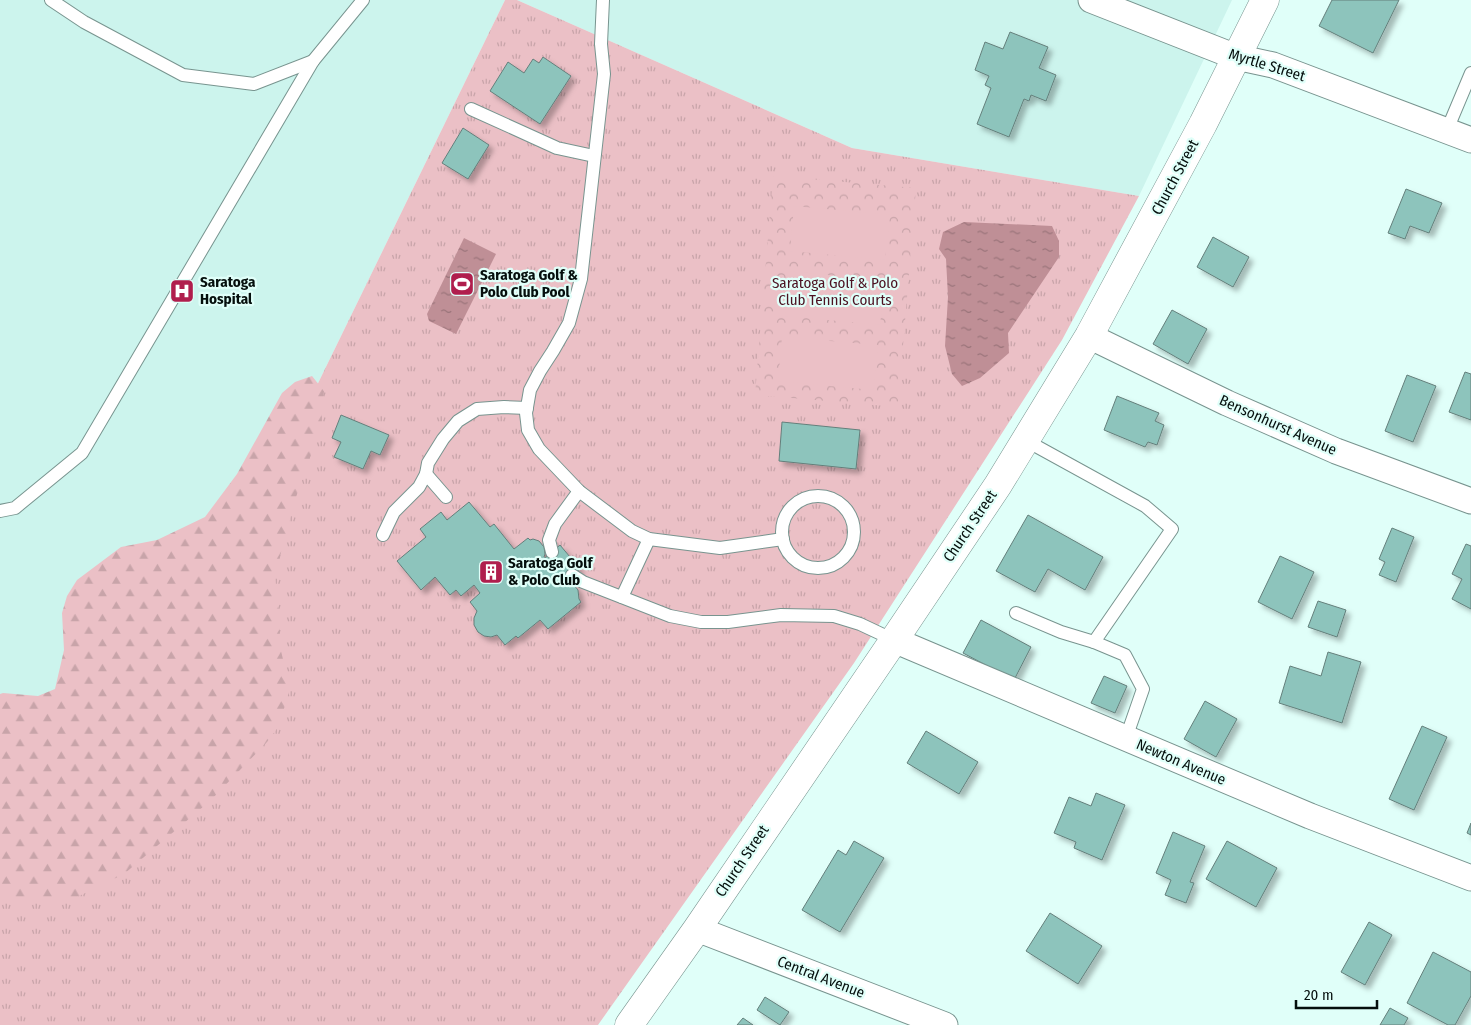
<svg xmlns="http://www.w3.org/2000/svg" width="1471" height="1025" viewBox="0 0 1471 1025" font-family="'Fira Sans Condensed',sans-serif">
<style>
.built{fill:#ccf4ed}
.grass{fill:url(#grass-tufts)}
.forest{fill:url(#forest-firs)}
.park{fill:url(#park-crowns)}
.pitch{fill:#ebc0c6}
.water{fill:url(#water-ripples)}
.building{fill:#8dc4bc;stroke:#647f7b;filter:url(#shadow)}
.lines{fill:none;stroke-linecap:round;stroke-linejoin:round}
.lane-casing{stroke:#78948f;stroke-width:14}
.street-casing{stroke:#78948f;stroke-width:27}
.secondary-casing{stroke:#78948f;stroke-width:29}
.lane{stroke:#fff;stroke-width:12}
.street{stroke:#fff;stroke-width:25}
.secondary{stroke:#fff;stroke-width:28}
.labels{text-anchor:middle;dominant-baseline:central;stroke-width:4.5;stroke-linejoin:round;paint-order:stroke}
.street-label{font-size:15px;fill:#050f0d;stroke:#e0fff9}
.poi-label{font-size:15px;font-weight:bold;fill:#050f0d;stroke:#e0fff9;text-anchor:start}
.park-label{font-size:15px;fill:#4c1121;stroke:#e0fff9}
</style>
<defs>
<pattern id="grass-tufts" width="24" height="20" patternUnits="userSpaceOnUse" patternTransform="scale(1.25)"><rect width="24" height="20" fill="#ebc0c6"/><path d="M3 7l-1-3M5 7V3M7 7l1-3M15 17l-1-3M17 17v-4M19 17l1-3" fill="none" stroke="#c8a4a9"/></pattern>
<pattern id="forest-firs" width="22" height="20" patternUnits="userSpaceOnUse" patternTransform="scale(1.25)"><rect width="22" height="20" fill="#ebc0c6"/><path d="M5 1l3.5 6h-7zM16 11l3.5 6h-7z" fill="#c8a4a9"/></pattern>
<pattern id="park-crowns" width="20" height="18" patternUnits="userSpaceOnUse" patternTransform="scale(1.25)"><rect width="20" height="18" fill="#ebc0c6"/><path d="M2 6a3 3 0 1 1 6 0M12 15a3 3 0 1 1 6 0" fill="none" stroke="#c8a4a9"/></pattern>
<pattern id="water-ripples" width="26" height="14" patternUnits="userSpaceOnUse" patternTransform="scale(1.25)"><rect width="26" height="14" fill="#bf8f96"/><path d="M2 4q2-2 4 0t4 0M15 11q2-2 4 0t4 0" fill="none" stroke="#997379"/></pattern>
<filter id="shadow"><feDropShadow dx="4.5" dy="4.5" stdDeviation="2.5" flood-color="#0004"/></filter>
</defs>
<rect width="100%" height="100%" fill="#e0fff9"/>
<g class="built">
<polygon points="0,0 505,0 221,582 0,773"/>
<polygon points="517,0 1232,0 1139,196 852,148"/>
</g>
<polygon class="grass" points="505,0 517,0 852,148 1139,196 1062,340 854,663 598,1025 0,1025 0,773 221,582"/>
<polygon class="forest" points="312,376 324,391 320,429 295,500 275,575 281,651 290,688 279,726 267,742 210,801 124,874 73,899 14,898 0,895 0,694 3,693 38,696 55,689 64,650 62,613 67,596 77,580 121,547 157,540 205,517 237,474 282,393 295,382"/>
<polygon class="park" points="773,176 916,188 898,407 755,395"/>
<g class="pitch">
<polygon points="794,206 890,215 885,260 790,251"/>
<polygon points="789,271 885,281 880,325 785,316"/>
<polygon points="782,337 878,345 873,390 778,381"/>
</g>
<g class="water">
<polygon points="964,222 1052,226 1059,241 1059,257 1008,333 1009,353 980,378 962,386 952,374 945,346 948,297 946,259 939,249 943,232"/>
<polygon points="464,238 496,254 456,334 429,321 427,314"/>
</g>
<g class="building">
<polygon points="1332,0 1399,0 1373,53 1319,26"/>
<polygon points="1010,32 1048,47 1039,68 1056,75 1046,101 1031,95 1029,101 1024,99 1009,137 977,124 991,88 985,85 989,76 975,70 985,42 1003,49"/>
<polygon points="543,57 571,76 540,124 490,91 508,62 524,73 533,59 539,63"/>
<polygon points="463,128 489,145 468,179 442,163"/>
<polygon points="1406,189 1442,203 1429,233 1410,226 1405,239 1388,233"/>
<polygon points="1213,237 1249,257 1233,287 1197,267"/>
<polygon points="1172,310 1207,329 1188,364 1153,344"/>
<polygon points="1465,372 1471,374 1471,420 1449,412"/>
<polygon points="1407,375 1436,386 1413,442 1385,431"/>
<polygon points="1117,396 1159,413 1155,421 1164,425 1157,445 1148,442 1145,447 1104,430"/>
<polygon points="341,415 389,435 380,455 371,451 363,469 334,457 341,442 332,438"/>
<polygon points="782,422 860,430 856,469 779,461"/>
<polygon points="469,502 490,527 494,524 514,549 528,538 530,540 533,539 539,541 544,547 545,554 544,557 545,558 560,545 580,569 564,582 574,585 578,590 579,599 581,602 548,629 540,620 518,638 516,636 505,645 497,635 491,637 484,636 478,632 474,625 474,618 477,611 470,602 480,593 474,585 461,596 456,590 450,595 435,577 421,590 397,561 426,537 420,529 441,512 447,520"/>
<polygon points="1028,515 1103,557 1085,590 1048,569 1035,592 996,571"/>
<polygon points="1392,528 1414,537 1396,582 1379,575 1385,562 1379,559"/>
<polygon points="1466,544 1471,546 1471,609 1452,599 1462,579 1452,574"/>
<polygon points="1280,556 1314,572 1292,619 1258,602"/>
<polygon points="1318,601 1346,610 1337,637 1308,627"/>
<polygon points="981,620 1031,647 1014,680 963,653"/>
<polygon points="1328,652 1361,662 1342,723 1279,703 1290,666 1321,676"/>
<polygon points="1104,676 1127,686 1115,713 1091,703"/>
<polygon points="1205,701 1237,719 1216,757 1184,739"/>
<polygon points="1422,726 1447,737 1414,810 1389,799"/>
<polygon points="926,731 978,762 959,794 907,763"/>
<polygon points="1096,793 1125,805 1102,860 1074,848 1076,842 1054,833 1069,797 1091,806"/>
<polygon points="1471,823 1471,835 1467,833"/>
<polygon points="1173,832 1205,846 1190,882 1194,883 1186,903 1165,895 1171,880 1156,873"/>
<polygon points="854,841 884,858 840,932 802,910 838,850 846,855"/>
<polygon points="1227,841 1277,868 1256,907 1206,879"/>
<polygon points="1050,913 1102,946 1078,984 1026,951"/>
<polygon points="1369,922 1392,935 1365,985 1341,972"/>
<polygon points="1433,952 1471,972 1471,996 1455,1025 1448,1025 1407,1003"/>
<polygon points="765,997 789,1012 780,1025 757,1010"/>
<polygon points="1390,1008 1408,1018 1404,1025 1380,1025"/>
<polygon points="743,1018 753,1025 737,1025"/>
</g>
<g class="lines">
<defs>
<g id="lane">
<polyline points="51,0 84,22 183,75 254,84 313,61"/>
<polyline points="603,0 601,44 604,74 581,279 569,323 553,351 540,371 530,390 526,413 528,430 539,449 579,491 632,531 649,539 720,548 783,539"/>
<polyline points="471,109 557,148 594,156"/>
<polyline points="1447,130 1471,73"/>
<polyline points="1025,440 1145,506 1172,529 1094,642 1125,655 1143,689 1126,738"/>
<polyline points="426,474 446,497"/>
<circle cx="818" cy="532" r="36"/>
<polyline points="0,511 15,508 82,453 313,61 363,0"/>
<polyline points="383,535 394,512 419,487 426,474 428,463 443,439 458,421 477,409 504,407 527,408"/>
<polyline points="552,552 549,540 555,524 579,491"/>
<polyline points="572,575 583,582 670,616 701,622 728,622 781,615 834,616 860,624 894,640"/>
<polyline points="622,597 649,539"/>
<polyline points="1016,613 1061,632 1094,642"/>
</g>
<g id="street">
<polyline points="1091,0 1236,57 1273,65 1471,140"/>
<polyline points="1089,336 1227,403 1336,451 1471,501"/>
<polyline points="894,640 1310,816 1471,878"/>
<polyline points="697,929 945,1025"/>
</g>
<polyline id="secondary" points="629,1025 697,929 894,640 998,485 1089,336 1203,124 1265,0"/>
</defs>
<use href="#lane" class="lane-casing"/>
<use href="#street" class="street-casing"/>
<use href="#secondary" class="secondary-casing"/>
<use href="#lane" class="lane"/>
<use href="#street" class="street"/>
<use href="#secondary" class="secondary"/>
</g>
<defs>
<symbol id="stadium-square" viewBox="-11 -11 22 22"><rect x="-9" y="-9" width="18" height="18" rx="4" fill="#b01e4d" stroke="#e0fff9"/><path d="M0-5a6.5 5 0 1 0 0 10a6.5 5 0 1 0 0-10ZM-3.5-1.8h7v3.6h-7Z" fill="#fff"/></symbol>
<symbol id="hospital-square" viewBox="-11 -11 22 22"><rect x="-9" y="-9" width="18" height="18" rx="4" fill="#b01e4d" stroke="#e0fff9"/><path d="M-5-5h3v3.5h4V-5h3V5h-3V1.5h-4V5h-3Z" fill="#fff"/></symbol>
<symbol id="building-square" viewBox="-11 -11 22 22"><rect x="-9" y="-9" width="18" height="18" rx="4" fill="#b01e4d" stroke="#e0fff9"/><path d="M-4-6H4V6H1V3H-1V6H-4ZM-2.5-4.3h1.7v1.8h-1.7ZM.8-4.3h1.7v1.8H.8ZM-2.5-1h1.7V.8h-1.7ZM.8-1h1.7V.8H.8Z" fill="#fff"/></symbol>
</defs>
<g fill-rule="evenodd">
<use href="#stadium-square" x="448" y="270" width="28" height="28"/>
<use href="#hospital-square" x="168" y="277" width="28" height="28"/>
<use href="#building-square" x="477" y="558" width="28" height="28"/>
</g>
<g class="labels">
<g class="street-label">
<text transform="translate(1267 65) rotate(17)">Myrtle Street</text>
<text transform="translate(1175 177) rotate(-62)">Church Street</text>
<text transform="translate(1278 425) rotate(24)">Bensonhurst Avenue</text>
<text transform="translate(970 526) rotate(-56)">Church Street</text>
<text transform="translate(1181 762) rotate(23)">Newton Avenue</text>
<text transform="translate(742 861) rotate(-56)">Church Street</text>
<text transform="translate(821 977) rotate(21)">Central Avenue</text>
</g>
<g class="poi-label">
<text x="480" y="275">Saratoga Golf &amp;<tspan x="480" dy="17">Polo Club Pool</tspan></text>
<text x="200" y="282">Saratoga<tspan x="200" dy="17">Hospital</tspan></text>
<text x="508" y="563">Saratoga Golf<tspan x="508" dy="17">&amp; Polo Club</tspan></text>
</g>
<g class="park-label">
<text x="835" y="283">Saratoga Golf &amp; Polo<tspan x="835" dy="17">Club Tennis Courts</tspan></text>
</g>
</g>
<path d="M1296 1000v8h81v-8" fill="none" stroke="#050f0d" stroke-width="2.5"/>
<text x="1304" y="1000" font-size="15" fill="#050f0d" stroke="#e0fff9" stroke-width="4" paint-order="stroke">20 m</text>
</svg>
